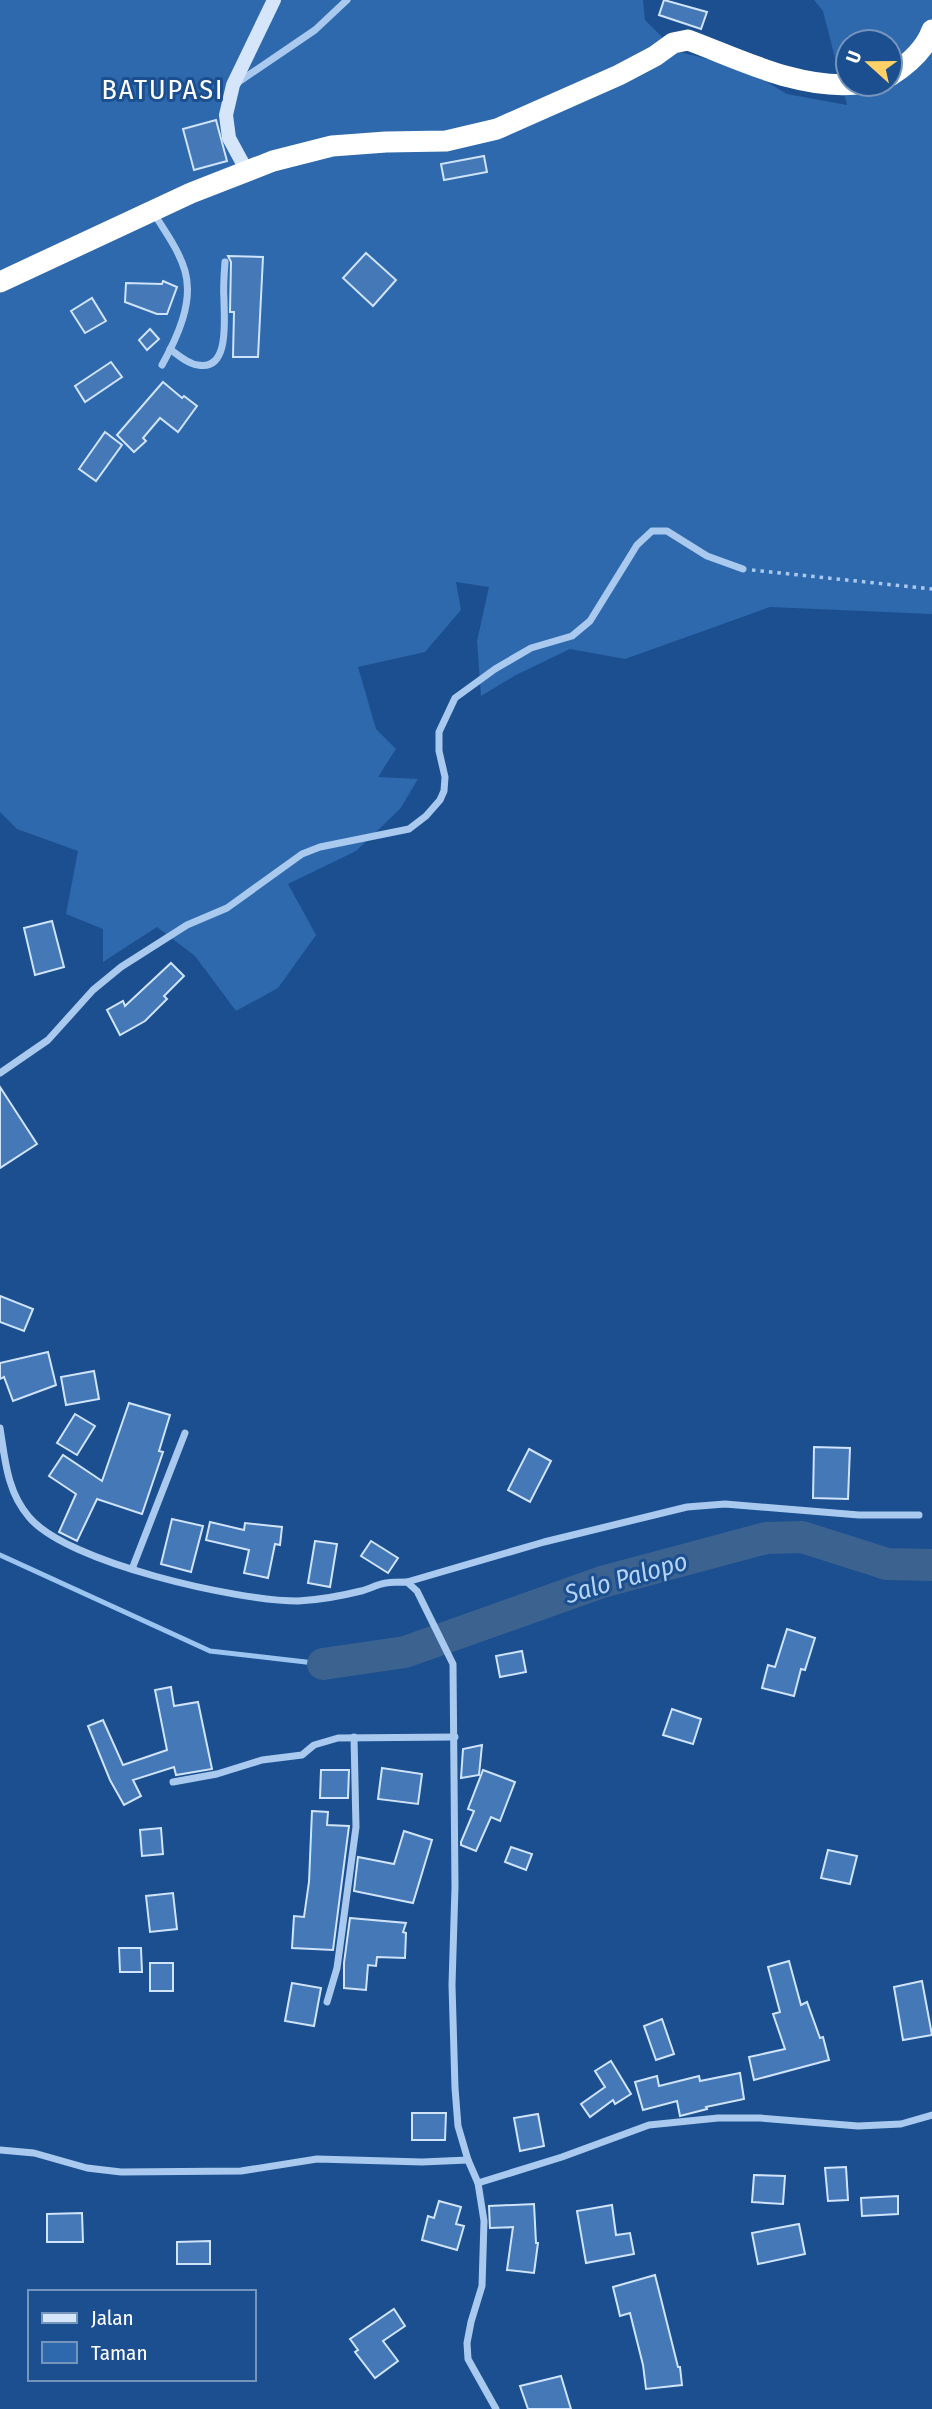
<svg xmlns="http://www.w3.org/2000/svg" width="932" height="2409" viewBox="0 0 932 2409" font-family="'Fira Sans Condensed',sans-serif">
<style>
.green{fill:#2e69ad;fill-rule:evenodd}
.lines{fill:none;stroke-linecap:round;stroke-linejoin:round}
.stream{stroke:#9cc4f0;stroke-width:5}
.river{stroke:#3c6290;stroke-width:32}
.building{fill:#4478b7;stroke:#cfe3fa;stroke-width:2}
.path{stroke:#a9c9ee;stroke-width:3.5;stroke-dasharray:3.5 5;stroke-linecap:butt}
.street{stroke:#a9c9ee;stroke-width:7}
.secondary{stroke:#d6e6fa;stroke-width:14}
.highway{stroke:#fff;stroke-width:21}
.labels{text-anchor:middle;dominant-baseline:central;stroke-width:6;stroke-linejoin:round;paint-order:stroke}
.water-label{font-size:26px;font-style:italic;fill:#b5d3f5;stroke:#1b4f8f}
.quarter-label{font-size:28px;letter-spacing:2px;fill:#fff;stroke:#1b4f8f}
</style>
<rect width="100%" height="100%" fill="#1b4f8f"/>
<path class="green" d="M0,0H643L645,20L676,51L744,68L787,94L847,105L823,11L814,0H932V614L770,607L625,659L570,649L516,675L481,696L477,641L489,587L456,582L461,610L425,652L358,667L376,729L396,749L378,777L418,779L400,809L356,851L288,884L316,935L278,988L236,1011L195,956L157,927L103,962V929L66,914L78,851L17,829L0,812ZM848,42H890V84H848Z"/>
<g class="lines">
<polyline class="stream" points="0,1555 210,1651 323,1664"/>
<polyline class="river" points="323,1664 405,1652 602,1582 766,1538 802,1537 887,1564 932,1565"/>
</g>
<g class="building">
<polygon points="664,0 707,12 701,29 659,15"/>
<polygon points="216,120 227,161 194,170 183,129"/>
<polygon points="484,156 487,172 444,180 441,164"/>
<polygon points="366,253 396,280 373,306 343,278"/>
<polygon points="228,256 263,257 258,357 233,357 234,312 230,312 231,262"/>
<polygon points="163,281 177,287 167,314 157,314 125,302 126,283 162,284"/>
<polygon points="92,298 106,321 85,333 71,311"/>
<polygon points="150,329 159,339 147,350 139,340"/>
<polygon points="111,362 122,377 85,402 75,386"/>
<polygon points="163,382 182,398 184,396 197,406 178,432 160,418 143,438 146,441 134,452 117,435"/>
<polygon points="105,432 122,445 96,481 79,469"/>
<polygon points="52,921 64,967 35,975 24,928"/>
<polygon points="171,963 184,976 164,996 167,999 145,1021 120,1035 107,1010 123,1001 125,1006"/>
<polygon points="0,1087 37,1144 0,1168"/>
<polygon points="0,1296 33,1309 24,1331 0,1322"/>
<polygon points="48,1352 56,1385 13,1401 4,1377 0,1379 0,1363"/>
<polygon points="94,1371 99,1399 66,1405 61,1377"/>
<polygon points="129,1403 170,1415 159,1451 163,1452 142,1514 97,1499 77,1541 59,1532 76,1494 49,1476 63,1455 102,1481"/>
<polygon points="75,1414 95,1426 77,1455 57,1443"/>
<polygon points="814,1447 850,1448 848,1499 813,1498"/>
<polygon points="529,1449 551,1461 530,1502 508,1490"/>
<polygon points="172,1519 203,1526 191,1572 161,1564"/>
<polygon points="210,1522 244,1530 245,1523 282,1527 280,1545 275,1544 268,1578 244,1573 249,1550 206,1540"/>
<polygon points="315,1541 337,1544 330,1587 308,1583"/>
<polygon points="371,1541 398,1558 388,1573 361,1556"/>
<polygon points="787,1629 815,1638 805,1670 801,1669 794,1696 762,1688 768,1665 775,1667"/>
<polygon points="522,1651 526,1672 500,1677 496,1656"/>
<polygon points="171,1687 174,1706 198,1702 212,1769 176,1775 174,1767 133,1780 141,1796 124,1805 110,1780 88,1726 103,1720 123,1765 167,1750 155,1690"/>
<polygon points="672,1709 701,1719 693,1744 663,1735"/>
<polygon points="482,1745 479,1775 461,1778 463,1749"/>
<polygon points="382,1768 422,1774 418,1804 378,1799"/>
<polygon points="321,1770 349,1770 348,1798 320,1798"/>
<polygon points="483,1770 515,1782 500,1821 491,1817 476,1851 461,1845 461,1842 474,1811 468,1809"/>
<polygon points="312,1811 328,1812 327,1825 349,1826 333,1950 292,1948 294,1916 304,1917 309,1882"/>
<polygon points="161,1828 163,1854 142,1856 140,1830"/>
<polygon points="404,1831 432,1840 413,1903 354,1891 358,1857 394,1864"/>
<polygon points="511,1847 532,1854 526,1870 505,1862"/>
<polygon points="828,1850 857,1856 850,1884 821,1878"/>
<polygon points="173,1893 177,1929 150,1932 146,1896"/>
<polygon points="350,1918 406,1923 403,1932 406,1933 405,1958 377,1957 376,1966 368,1965 366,1990 344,1988 344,1963"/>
<polygon points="119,1948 141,1948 142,1972 120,1972"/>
<polygon points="789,1961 801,2005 807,2002 820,2038 823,2037 829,2060 754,2080 749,2057 785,2049 773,2014 780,2012 768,1967"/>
<rect x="150" y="1963" width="23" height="28"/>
<polygon points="922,1981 932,2035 903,2040 894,1987"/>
<polygon points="292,1983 321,1988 314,2026 285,2021"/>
<polygon points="662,2019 674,2054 656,2060 644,2026"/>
<polygon points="611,2061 631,2094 615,2104 613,2100 590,2117 581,2104 605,2087 595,2071"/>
<polygon points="740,2073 744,2099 706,2107 707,2109 680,2116 677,2101 643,2110 635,2082 657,2076 659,2086 699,2076 700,2081"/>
<polygon points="412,2113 446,2113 445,2140 412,2140"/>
<polygon points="538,2114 544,2146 520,2151 514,2118"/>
<polygon points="846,2167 848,2200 828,2201 825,2168"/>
<polygon points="754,2175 785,2176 783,2204 752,2202"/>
<polygon points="898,2196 898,2214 862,2216 861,2198"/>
<polygon points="439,2201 461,2207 456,2224 464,2226 457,2250 422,2240 428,2216 434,2218"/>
<polygon points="534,2204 536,2243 538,2243 534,2273 507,2270 513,2227 490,2228 489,2206"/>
<polygon points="612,2205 616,2235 630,2233 634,2254 586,2263 577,2211"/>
<polygon points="82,2213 83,2242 47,2242 47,2214"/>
<polygon points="799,2224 805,2254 758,2264 752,2233"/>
<polygon points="210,2241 210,2264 177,2264 177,2242"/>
<polygon points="655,2275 678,2367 680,2367 682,2385 646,2389 643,2365 630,2313 620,2316 613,2287"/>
<polygon points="394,2309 405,2326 383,2341 398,2361 375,2378 355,2352 358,2350 350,2339"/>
<polygon points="561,2376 571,2409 528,2409 520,2386"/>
</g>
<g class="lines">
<polyline class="path" points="752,570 932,589"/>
<g class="street">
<polyline points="237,83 315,30 347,0"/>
<path d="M153,212C164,230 179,250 185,271C194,302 177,338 162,365"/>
<path d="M170,349C178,355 188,364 198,365C230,371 224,319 224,300C223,288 224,275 225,262"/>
<polyline points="0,1073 48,1040 93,990 121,967 187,925 227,908 302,854 320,847 409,829 426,816 440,800 444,791 445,777 439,751 439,732 455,698 495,669 531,648 572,636 590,621 637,545 652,531 667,531 707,556 743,569"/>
<path d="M0,1428C5,1459 7,1492 29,1517C67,1563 238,1601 298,1601C319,1600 341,1596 361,1591C369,1589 378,1584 386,1583C393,1582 400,1582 407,1582L417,1591L453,1664L455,1887L452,1985L455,2088L458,2126L468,2160L478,2183L484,2221L482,2286L471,2322L467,2343L468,2359L496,2409"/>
<polyline points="132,1569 185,1433"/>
<polyline points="407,1582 544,1542 687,1507 725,1504 859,1515 919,1515"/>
<polyline points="173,1782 217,1774 262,1760 302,1755 314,1745 338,1738 455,1737"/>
<polyline points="327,2002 337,1968 356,1827 354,1737"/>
<polyline points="0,2150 34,2153 87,2168 121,2172 241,2171 317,2159 422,2162 468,2160"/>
<polyline points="478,2183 562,2157 649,2125 718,2118 760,2118 858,2126 901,2124 932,2115"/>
</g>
<polyline class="secondary" points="248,173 229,138 226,115 233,85 274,0"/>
<g class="highway">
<path d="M890,76C907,65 925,50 932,30"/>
<path d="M0,282L191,193L273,161L332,146L386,142L446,141L497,129L619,75L655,56L673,43L688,40C742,60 799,90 857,84"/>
</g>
</g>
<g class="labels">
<g class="water-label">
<text transform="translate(626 1578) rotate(-16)">Salo Palopo</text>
</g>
<g class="quarter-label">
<text x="163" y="89">BATUPASI</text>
</g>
</g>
<rect x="28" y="2290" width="228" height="91" fill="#1b4f8f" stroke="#7695bc" stroke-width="2"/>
<rect x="42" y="2313" width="35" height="10" fill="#d6e6fa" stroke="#7695bc" stroke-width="2"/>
<text x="91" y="2325" font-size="21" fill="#ffffff">Jalan</text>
<rect x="42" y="2342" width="35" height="21" fill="#2e69ad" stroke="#7695bc" stroke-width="2"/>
<text x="91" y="2360" font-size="21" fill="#ffffff">Taman</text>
<g transform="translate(869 63) rotate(291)"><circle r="33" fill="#1b4f8f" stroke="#7695bc" stroke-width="2"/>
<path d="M0-5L12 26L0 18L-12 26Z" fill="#ffd166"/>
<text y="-10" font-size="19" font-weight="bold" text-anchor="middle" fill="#ffffff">U</text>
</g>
</svg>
